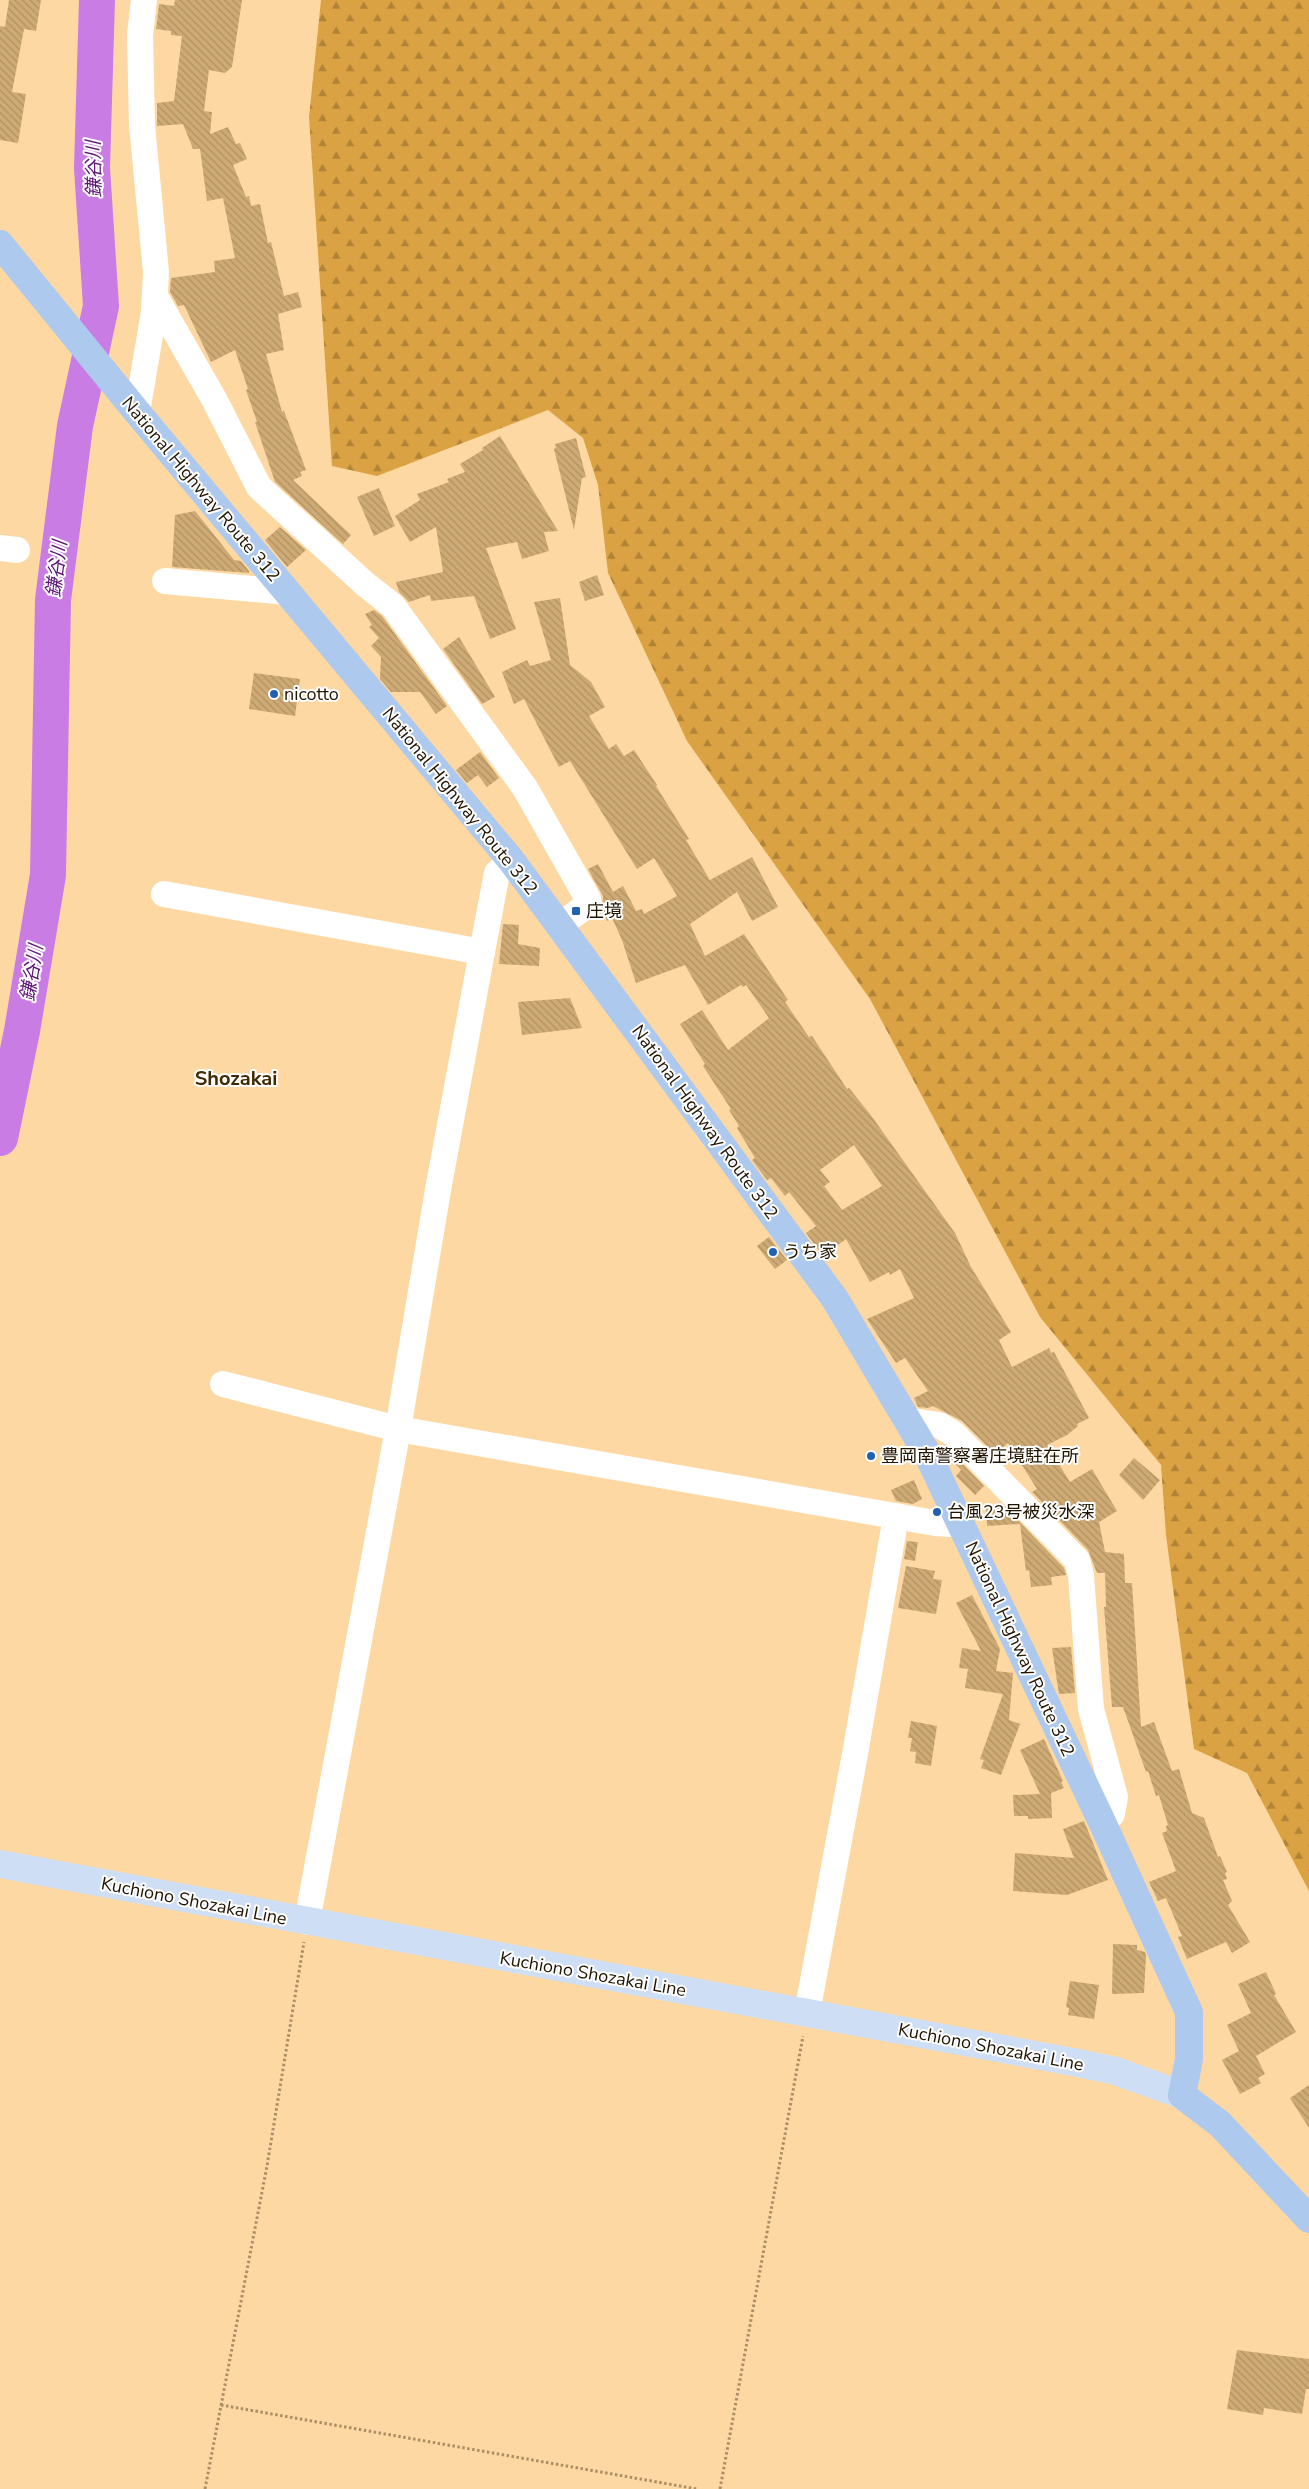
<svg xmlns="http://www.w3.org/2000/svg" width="1309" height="2489" viewBox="0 0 1309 2489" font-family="'Nunito Sans','Noto Sans JP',sans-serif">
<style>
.forest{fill:url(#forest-firs)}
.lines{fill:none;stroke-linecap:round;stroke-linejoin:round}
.river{stroke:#ca7ce5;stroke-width:36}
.building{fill:url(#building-back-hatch);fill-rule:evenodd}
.path{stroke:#ab8e65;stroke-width:3;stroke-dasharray:2.5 2.5;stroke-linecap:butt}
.minor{stroke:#fff;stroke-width:26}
.major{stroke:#cedff5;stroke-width:28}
.highway{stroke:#aec9ee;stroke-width:28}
.poi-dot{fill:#2261b2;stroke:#fff;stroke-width:2}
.labels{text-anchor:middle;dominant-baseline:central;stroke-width:4;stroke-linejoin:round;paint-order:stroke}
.street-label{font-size:18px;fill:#211401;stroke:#fff}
.poi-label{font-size:18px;fill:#211401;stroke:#fff;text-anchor:start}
.water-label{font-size:19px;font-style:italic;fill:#5e1575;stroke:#fff}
.quarter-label{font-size:20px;font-weight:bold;fill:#412900;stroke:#fff}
</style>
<defs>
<pattern id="forest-firs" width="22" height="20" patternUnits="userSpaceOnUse" patternTransform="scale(1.25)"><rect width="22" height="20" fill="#dba244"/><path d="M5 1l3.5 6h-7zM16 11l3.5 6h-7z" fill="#b18336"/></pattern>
<pattern id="building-back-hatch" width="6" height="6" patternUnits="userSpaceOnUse" patternTransform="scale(1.25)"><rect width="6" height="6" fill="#ceaa75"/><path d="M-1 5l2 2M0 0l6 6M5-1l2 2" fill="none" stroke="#b19163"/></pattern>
</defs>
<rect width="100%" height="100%" fill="#fed8a2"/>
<polygon class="forest" points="321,0 1309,0 1309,1891 1247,1773 1194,1749 1166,1535 1161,1465 1040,1317 870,999 687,741 608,573 598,485 583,438 548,410 377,476 332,466 309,117"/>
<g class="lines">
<polyline class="river" points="0,1138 22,1031 48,875 53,600 75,426 101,306 92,168 97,0"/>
</g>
<g class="building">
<polygon points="9,0 41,0 36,31 24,29 12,92 26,94 18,143 0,140 0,26 5,27"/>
<polygon points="175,0 242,0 232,67 225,73 209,70 204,111 212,112 210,134 228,127 236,144 240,143 247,159 233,165 246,197 249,196 251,206 260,204 268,243 271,242 284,296 298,292 302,307 278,314 284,350 266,354 282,412 284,411 306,470 300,472 302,476 293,480 351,535 343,544 275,482 255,422 257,422 246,390 248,389 235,350 211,362 184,305 178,306 170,292 171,278 215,272 214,261 235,258 223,198 207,201 200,149 193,149 183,124 157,126 157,103 174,101 182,36 171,35 171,31 156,29 159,4 174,6"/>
<polygon points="500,436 558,531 544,532 549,551 522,559 517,542 486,548 516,629 490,639 474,596 431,601 430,595 409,602 399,592 396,582 443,572 436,527 410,542 395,516 420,500 417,494 449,482 447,479 465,472 460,464 483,450 482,448"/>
<polygon points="576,438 586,477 582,478 574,530 554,449 556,448 555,444"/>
<polygon points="379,488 395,526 374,536 357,497"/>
<polygon points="195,511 234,560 241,561 249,571 249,573 172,567 175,515"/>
<polygon points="280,527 306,550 287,567 265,540"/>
<polygon points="597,575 604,595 585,601 579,582"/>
<path d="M560,598L570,665L591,682L605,707L589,716L609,749L616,744L624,756L634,750L657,785L656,786L689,839L686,840L710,880L752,857L778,907L752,921L737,892L690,924L705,956L744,934L788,1000L785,1002L809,1037L812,1036L847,1089L849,1088L870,1114L955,1233L971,1267L1011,1332L999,1340L1012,1367L1049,1348L1051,1353L1054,1352L1089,1418L1077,1424L1078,1426L1067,1435L1047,1445L1070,1482L1092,1469L1117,1511L1099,1522L1105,1552L1124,1554L1125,1583H1132L1141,1727L1154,1722L1172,1771L1179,1769L1192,1813L1204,1818L1218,1857L1220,1856L1227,1872L1225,1873L1227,1879L1223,1880L1232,1901L1228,1905L1250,1942L1232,1953L1226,1942L1187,1959L1178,1937L1182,1936L1166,1898L1158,1901L1149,1882L1176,1871L1162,1833L1167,1831L1166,1826L1168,1825L1159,1795L1156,1796L1148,1771L1146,1772L1123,1707H1112L1104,1607H1106L1105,1573H1097L1088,1550L1032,1492L1037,1489L1008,1443L995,1454L962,1421L933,1406L928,1408L918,1407L914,1398L928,1391L905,1358L896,1363L867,1319L914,1298L900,1269L890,1275L889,1272L870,1282L846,1239L823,1256L806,1233L816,1226L789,1192L785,1196L771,1178L767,1180L752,1160L755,1158L737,1128L739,1126L729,1110L731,1109L703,1066L705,1064L680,1024L702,1010L728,1050L769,1018L746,985L743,987L741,985L708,1005L685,965L636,983L622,940L612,918L607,921L602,911L603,896L588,869L598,864L613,892L623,886L636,911L642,909L644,914L677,896L654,858L637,869L570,761L559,767L524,699L514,704L502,672L527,660L530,666L551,660L534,602ZM854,1145L882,1186L842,1210L824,1186L830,1182L820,1170Z"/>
<polygon points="374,610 382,616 447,706 436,714 420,692 391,692 380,679 381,657 371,646 379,638 369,627 372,625 365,614"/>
<polygon points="459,637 495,697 482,704 443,649"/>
<polygon points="254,673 300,679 295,716 249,709"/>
<polygon points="480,752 499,778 487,787 478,775 467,783 456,770"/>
<polygon points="503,924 519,925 518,944 540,948 539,966 499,964"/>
<polygon points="570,998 582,1028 522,1035 518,1002"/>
<polygon points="769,1237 787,1260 775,1269 757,1246"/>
<polygon points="947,1448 984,1486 975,1495 956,1476 961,1470 944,1452"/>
<polygon points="1134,1458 1160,1480 1143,1500 1119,1475"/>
<polygon points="914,1480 922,1499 913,1504 896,1501 891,1490"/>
<polygon points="1004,1506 1064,1568 1066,1575 1051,1577 1052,1585 1031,1587 1029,1570 1026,1571 1020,1524 987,1526 986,1508"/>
<polygon points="907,1541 918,1542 915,1561 904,1559"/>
<polygon points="906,1566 935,1571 933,1579 942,1580 936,1614 898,1608"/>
<polygon points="972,1595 1000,1649 996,1671 1013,1673 1009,1720 1020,1724 1001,1775 981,1768 984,1760 980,1759 1003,1694 965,1688 968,1669 959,1668 962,1648 981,1651 956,1603"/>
<polygon points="1071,1647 1075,1693 1059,1694 1052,1648"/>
<polygon points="911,1721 937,1726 931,1766 915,1763 916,1752 910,1751 912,1738 908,1738"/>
<polygon points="1044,1739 1063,1781 1061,1782 1064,1788 1051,1793 1052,1818 1028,1819 1028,1816 1014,1816 1013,1795 1040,1794 1020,1750"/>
<polygon points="1084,1821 1108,1880 1067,1895 1013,1891 1015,1853 1074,1858 1063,1829"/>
<polygon points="1113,1944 1137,1945 1137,1950 1145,1952 1146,1956 1144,1993 1112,1994"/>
<polygon points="1266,1972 1276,1994 1274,1995 1296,2032 1256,2056 1265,2074 1258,2078 1261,2083 1240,2094 1222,2060 1239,2051 1227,2025 1251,2013 1238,1984"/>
<polygon points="1070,1981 1099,1985 1094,2019 1068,2015 1069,2008 1066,2007"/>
<polygon points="1309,2085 1309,2128 1290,2098"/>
<polygon points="1237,2350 1309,2359 1309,2389 1306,2389 1302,2414 1264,2408 1263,2415 1227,2409"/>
</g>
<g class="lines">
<g class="path">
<polyline points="221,2405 697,2489"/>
<polyline points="205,2489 267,2166 304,1942"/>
<polyline points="720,2489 803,2036"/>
</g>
<g class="minor">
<polyline points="155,296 214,399 259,487 365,584 393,606 525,788 588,899 589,904 560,925"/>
<polyline points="137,412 154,312 156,272 142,125 140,35 144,0"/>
<polyline points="0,548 17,550"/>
<polyline points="165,581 287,592"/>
<polyline points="164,894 482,952"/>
<polyline points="223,1384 398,1429 935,1523 950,1524 958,1519"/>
<polyline points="906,1420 939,1425 954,1434 1077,1560 1081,1575 1091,1709 1115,1797 1112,1814 1103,1824"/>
<polyline points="307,1922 398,1429 438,1190 482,952 497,873 511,860"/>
<polyline points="807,2013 855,1754 896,1516"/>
</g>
<polyline class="major" points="0,1864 1073,2062 1116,2071 1182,2095"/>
<polyline class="highway" points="0,244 137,412 511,860 835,1299 928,1455 1103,1824 1189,2012 1189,2059 1182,2095 1220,2124 1309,2219"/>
</g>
<g class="poi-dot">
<circle cx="274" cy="694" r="5"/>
<rect x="571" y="906" width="10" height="10" rx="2.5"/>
<circle cx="773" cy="1252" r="5"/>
<circle cx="871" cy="1456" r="5"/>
<circle cx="937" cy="1512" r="5"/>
</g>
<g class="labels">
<g class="street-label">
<text transform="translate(201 489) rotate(50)">National Highway Route 312</text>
<text transform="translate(460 801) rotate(51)">National Highway Route 312</text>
<text transform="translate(705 1122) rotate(54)">National Highway Route 312</text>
<text transform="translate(1020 1649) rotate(65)">National Highway Route 312</text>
<text transform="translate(194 1901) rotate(11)">Kuchiono Shozakai Line</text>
<text transform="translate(593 1974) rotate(10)">Kuchiono Shozakai Line</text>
<text transform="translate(991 2047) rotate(11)">Kuchiono Shozakai Line</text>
</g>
<g class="poi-label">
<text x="284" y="694">nicotto</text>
<text x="586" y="911">庄境</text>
<text x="783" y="1252">うち家</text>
<text x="881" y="1456">豊岡南警察署庄境駐在所</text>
<text x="947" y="1512">台風23号被災水深</text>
</g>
<g class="water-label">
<text transform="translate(94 169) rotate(-91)">鎌谷川</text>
<text transform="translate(57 569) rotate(-83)">鎌谷川</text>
<text transform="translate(32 973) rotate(-81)">鎌谷川</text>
</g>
<g class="quarter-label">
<text x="236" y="1078">Shozakai</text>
</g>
</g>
</svg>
